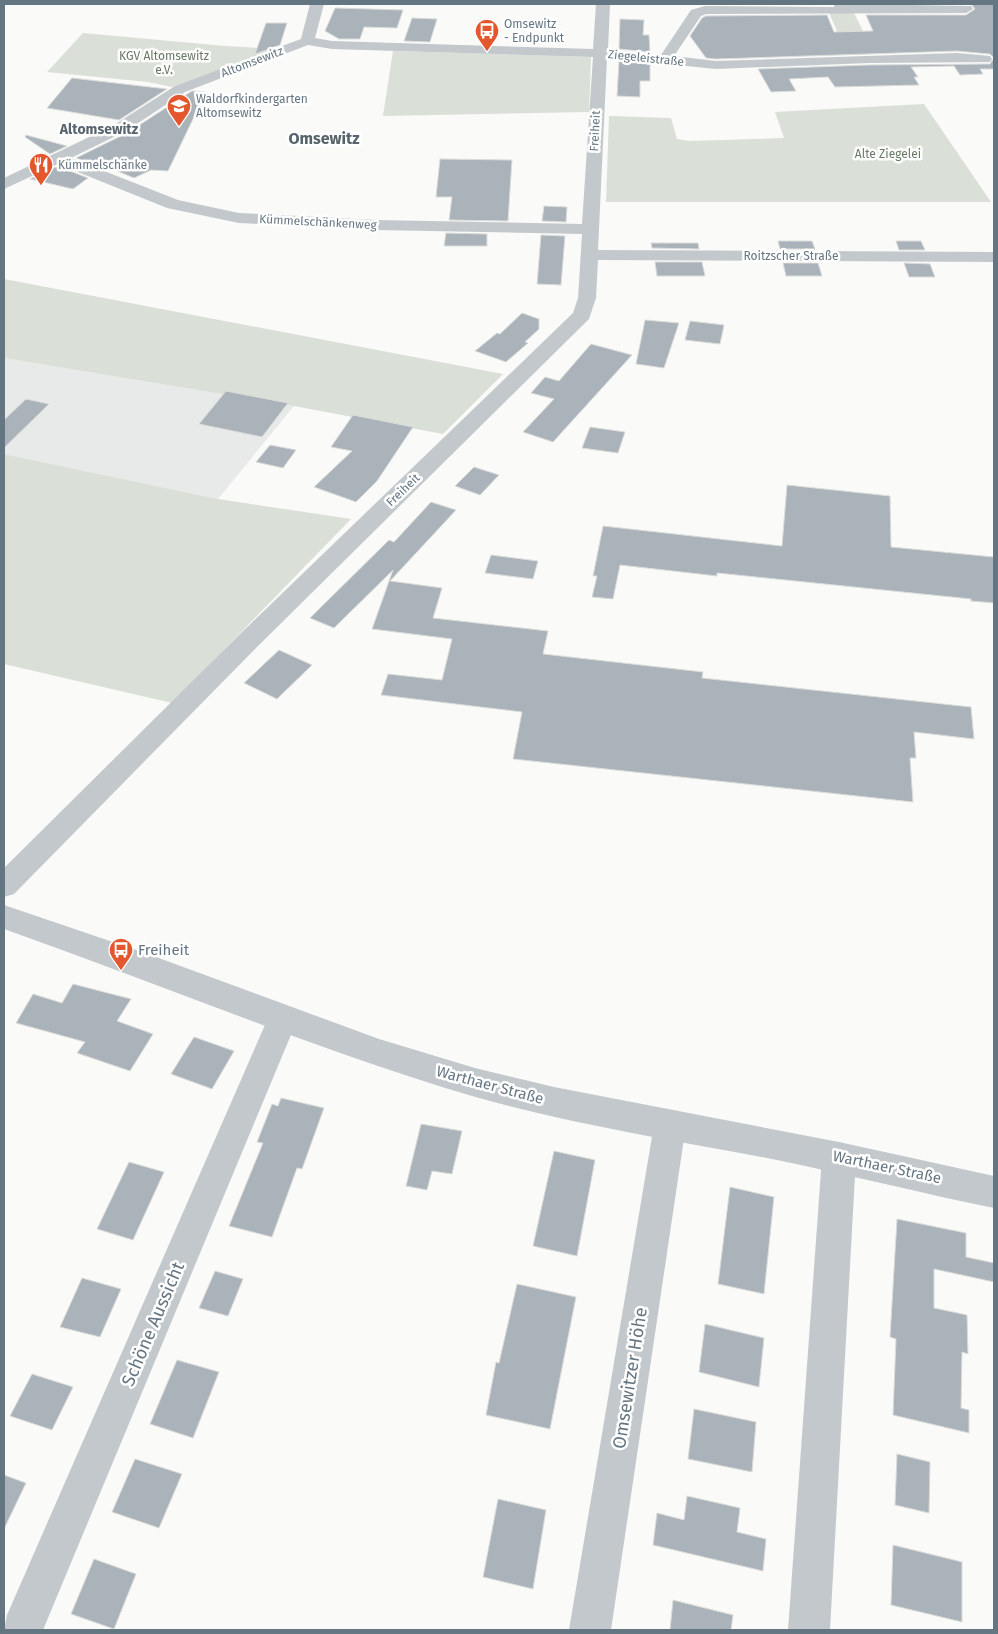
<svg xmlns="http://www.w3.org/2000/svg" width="998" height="1634" viewBox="0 0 998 1634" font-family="'Fira Sans',sans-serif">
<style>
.built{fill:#e8e9e9}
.green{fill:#dadfd7}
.building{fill:#aab3b9;stroke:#dcdcda}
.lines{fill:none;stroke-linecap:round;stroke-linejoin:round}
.minor{fill:#c3c8cc;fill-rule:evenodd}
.tertiary{fill:#c3c8cc;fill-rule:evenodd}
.labels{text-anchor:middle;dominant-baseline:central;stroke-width:5;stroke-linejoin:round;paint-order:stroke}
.far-poi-label{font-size:12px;fill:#657683;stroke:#fff;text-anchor:start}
.far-park-label{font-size:12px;fill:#687a64;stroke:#fff}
.far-street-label{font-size:12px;fill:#657683;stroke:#fff}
.far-neighbourhood-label{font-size:14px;font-weight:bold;fill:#57646e;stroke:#fff}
.poi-label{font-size:15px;fill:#657683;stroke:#fff;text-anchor:start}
.street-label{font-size:15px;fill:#657683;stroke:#fff}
.far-district-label{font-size:16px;font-weight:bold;fill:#57646e;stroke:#fff}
.near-street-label{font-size:18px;fill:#657683;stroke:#fff}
</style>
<rect width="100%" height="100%" fill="#fafaf8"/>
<polygon class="built" points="4,358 294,406 218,499 4,454"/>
<g class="green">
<polygon points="829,13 854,13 864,33 838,33"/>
<polygon points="83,33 225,46 277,49 172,87 148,82 47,72"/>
<polygon points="393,51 591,57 589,112 383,116"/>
<polygon points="924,104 991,202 606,202 609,116 671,118 677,139 689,141 784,138 775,112"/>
<polygon points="4,279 503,374 443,434 294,406 4,358"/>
<polygon points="4,454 218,499 351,519 172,703 4,664"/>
</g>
<g class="building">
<polygon points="948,4 994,4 994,69 980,69 983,74 960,75 954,66 911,67 918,77 914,77 919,85 835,87 828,77 789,79 796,91 771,92 758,69 869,65 990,64 994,58 990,54 957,51 716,59 706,58 690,36 702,18 706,16 827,15 834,32 873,31 866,15 966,15 975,9 971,4"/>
<polygon points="335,8 403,10 397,28 364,27 360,39 339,39 325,31"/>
<polygon points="412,18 437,19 430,42 404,41"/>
<polygon points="620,19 644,20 643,35 649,35 650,52 619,49"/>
<polygon points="266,23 287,23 280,45 255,54"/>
<polygon points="619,61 650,64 650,81 640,81 640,97 617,96"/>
<polygon points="72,78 167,89 119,120 47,108"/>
<polygon points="192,91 206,92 168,171 151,170 134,178 105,166 102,168 76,158 127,133"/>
<polygon points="26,135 67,146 50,154 25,137"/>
<polygon points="440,159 512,160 508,221 449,220 452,197 436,197"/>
<polygon points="56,167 65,169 88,178 73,189 30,179"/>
<polygon points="544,206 567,207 566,222 542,221"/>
<polygon points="446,233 487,234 487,246 444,246"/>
<polygon points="541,235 565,236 561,285 537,284"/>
<polygon points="778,241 812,241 815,249 780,249"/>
<polygon points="896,241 921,241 925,250 899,250"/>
<polygon points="651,243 698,243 699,249 652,248"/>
<polygon points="655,262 702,262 705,276 657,276"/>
<polygon points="783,263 818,263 822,276 786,276"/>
<polygon points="904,263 930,264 935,277 909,277"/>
<polygon points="522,313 539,319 539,329 525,342 528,343 506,362 475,351 497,333 500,334"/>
<polygon points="645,320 679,323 664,368 636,364"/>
<polygon points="690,321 724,325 720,344 685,340"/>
<polygon points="591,344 632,355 553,442 523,432 554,399 531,393 545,377 559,381"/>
<polygon points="226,391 288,403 262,437 199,424"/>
<polygon points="26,399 49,404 4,448 4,420"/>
<polygon points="353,415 413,427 377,481 356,502 314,487 352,451 331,447"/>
<polygon points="590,427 625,432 618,453 582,448"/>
<polygon points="270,445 296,450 283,468 256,462"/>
<polygon points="474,467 499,475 480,495 455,486"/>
<polygon points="787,485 890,496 891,547 994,557 994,603 971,601 971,599 717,573 717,576 620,565 613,599 592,597 597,576 593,576 603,526 782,546"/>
<polygon points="431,502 456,510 390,581 442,588 433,618 548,631 543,654 703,672 702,678 971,707 974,739 914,732 916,758 910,758 913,802 513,759 522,712 381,695 388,674 442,680 452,639 372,629 393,570 334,628 310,618 389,540 394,542"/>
<polygon points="491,555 538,561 533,579 485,573"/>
<polygon points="279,650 312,665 277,699 244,683"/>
<polygon points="73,984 131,999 117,1021 153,1034 130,1071 77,1053 85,1042 16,1023 33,994 62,1003"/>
<polygon points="194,1037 234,1051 212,1089 171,1074"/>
<polygon points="281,1098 324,1108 302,1169 297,1168 272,1237 229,1226 263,1143 257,1142 272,1104 278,1106"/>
<polygon points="421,1124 462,1131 452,1174 432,1171 427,1190 406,1186"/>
<polygon points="554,1151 595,1160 577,1256 533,1246"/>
<polygon points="129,1162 164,1172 133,1240 97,1229"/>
<polygon points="730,1187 774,1197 764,1294 718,1284"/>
<polygon points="897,1219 966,1233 966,1257 994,1263 994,1282 934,1269 934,1308 967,1315 968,1354 962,1352 961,1408 969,1410 969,1433 893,1415 896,1339 890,1337"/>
<polygon points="215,1271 243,1279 228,1316 199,1308"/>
<polygon points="82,1278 121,1289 100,1337 60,1327"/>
<polygon points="517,1284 576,1297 550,1429 486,1415 496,1362 499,1363"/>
<polygon points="705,1324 764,1338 759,1387 699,1372"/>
<polygon points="177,1360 219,1372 193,1438 150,1424"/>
<polygon points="32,1374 73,1387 52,1430 10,1416"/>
<polygon points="694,1409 756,1422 752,1472 688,1459"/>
<polygon points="897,1454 930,1462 929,1513 895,1505"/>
<polygon points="135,1459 182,1474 159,1528 112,1512"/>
<polygon points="4,1475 26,1483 4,1529"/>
<polygon points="687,1496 740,1508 737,1532 766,1539 763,1571 653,1545 657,1513 684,1520"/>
<polygon points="498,1499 546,1510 533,1589 483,1577"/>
<polygon points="893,1545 962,1562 962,1622 891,1605"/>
<polygon points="94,1559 136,1574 114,1629 71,1614"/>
<polygon points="673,1600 733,1615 731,1630 670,1630"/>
</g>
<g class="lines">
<g class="minor">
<path d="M310,4H324L315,38L332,41L593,49L596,4H610L608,50L661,55L691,10L705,6L834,7V4H848L971,6L973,9L966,13L706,14L701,16L674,56L716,61L957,53L990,56L992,59L990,62L869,63L716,69L607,58L598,250L994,252V262L598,260L596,298L589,319L258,646L14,894L4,897V868L240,634L573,313L578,298L582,234L376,230L239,223L167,208L58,164L4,189V178L114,125L175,86L301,39ZM308,45L332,49L593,57L582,224L376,220L239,213L178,200L71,158L126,131L185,92Z"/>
<polygon points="283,1005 294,1009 298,1018 43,1630 4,1630 7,1615 268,1018 272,1009"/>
<polygon points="670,1110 682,1114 686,1125 611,1630 569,1630 654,1125 658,1114"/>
<polygon points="839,1142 851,1146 856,1157 830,1630 788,1630 822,1157 827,1146"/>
</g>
<path class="tertiary" d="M4,905L148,954L379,1039L475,1068L554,1087L839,1142L994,1176V1208C920,1193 846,1174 772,1159C672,1140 570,1124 472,1096C314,1049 160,984 4,929Z"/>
</g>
<defs>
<symbol id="bus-pin" viewBox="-11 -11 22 30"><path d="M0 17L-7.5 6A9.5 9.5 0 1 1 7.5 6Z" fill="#e4572e" stroke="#fff"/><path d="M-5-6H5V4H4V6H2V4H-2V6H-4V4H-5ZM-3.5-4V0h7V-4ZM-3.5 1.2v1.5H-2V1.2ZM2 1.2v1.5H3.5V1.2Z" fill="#fff"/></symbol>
<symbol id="school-pin" viewBox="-11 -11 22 30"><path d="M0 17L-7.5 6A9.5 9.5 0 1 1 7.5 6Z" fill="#e4572e" stroke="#fff"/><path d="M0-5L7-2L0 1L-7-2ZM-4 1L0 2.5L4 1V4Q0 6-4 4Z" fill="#fff"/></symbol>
<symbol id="restaurant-pin" viewBox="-11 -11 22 30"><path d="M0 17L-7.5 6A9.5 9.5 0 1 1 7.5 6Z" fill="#e4572e" stroke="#fff"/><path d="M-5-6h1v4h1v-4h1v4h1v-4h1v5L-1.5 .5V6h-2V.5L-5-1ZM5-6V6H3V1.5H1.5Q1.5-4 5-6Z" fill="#fff"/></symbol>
</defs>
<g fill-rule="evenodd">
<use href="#bus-pin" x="473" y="17" width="28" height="38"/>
<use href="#school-pin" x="165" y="92" width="28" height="38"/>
<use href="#restaurant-pin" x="27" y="151" width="28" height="38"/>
<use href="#bus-pin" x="107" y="936" width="28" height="38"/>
</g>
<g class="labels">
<g class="far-poi-label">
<text x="504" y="24">Omsewitz<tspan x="504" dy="14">- Endpunkt</tspan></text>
<text x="196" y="99">Waldorfkindergarten<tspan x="196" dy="14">Altomsewitz</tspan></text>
<text x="58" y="165">Kümmelschänke</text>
</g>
<g class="far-park-label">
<text x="164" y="56">KGV Altomsewitz<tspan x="164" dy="14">e.V.</tspan></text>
<text x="888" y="154">Alte Ziegelei</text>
</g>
<g class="far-street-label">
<text transform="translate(646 58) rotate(6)">Ziegeleistraße</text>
<text transform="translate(252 62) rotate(-21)">Altomsewitz</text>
<text transform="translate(595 131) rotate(-87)">Freiheit</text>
<text transform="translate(318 222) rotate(3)">Kümmelschänkenweg</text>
<text x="791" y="256">Roitzscher Straße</text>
<text transform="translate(403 490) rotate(-44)">Freiheit</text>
</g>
<g class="far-neighbourhood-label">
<text x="99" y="129">Altomsewitz</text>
</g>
<g class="poi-label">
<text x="138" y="950">Freiheit</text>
</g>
<g class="street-label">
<text transform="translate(490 1085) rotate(15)">Warthaer Straße</text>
<text transform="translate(887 1167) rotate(12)">Warthaer Straße</text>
</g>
<g class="far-district-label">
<text x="324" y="138">Omsewitz</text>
</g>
<g class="near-street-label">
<text transform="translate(153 1324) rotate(-67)">Schöne Aussicht</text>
<text transform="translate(630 1378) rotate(-81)">Omsewitzer Höhe</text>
</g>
</g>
<rect width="998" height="1634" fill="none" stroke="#657683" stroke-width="10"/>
</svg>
